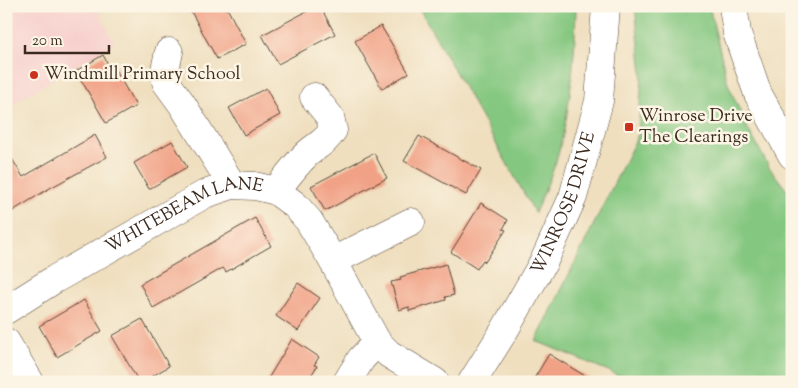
<svg xmlns="http://www.w3.org/2000/svg" width="798" height="388" viewBox="0 0 798 388" font-family="'Sorts Mill Goudy',serif">
<style>
.built{fill:#f7d0cd}
.green{fill:#84c780;stroke:#60784f}
.building{fill:#f1a286}
.lines{fill:none;stroke-linecap:round;stroke-linejoin:round}
.minor-casing{stroke:#564536;stroke-width:29}
.tertiary-casing{stroke:#564536;stroke-width:29}
.minor{stroke:#fff;stroke-width:28}
.tertiary{stroke:#fff;stroke-width:28}
.poi-dot{fill:#c8321e;stroke:#fcf5e5;stroke-width:2}
.labels{text-anchor:middle;dominant-baseline:central;stroke-width:5;stroke-linejoin:round;paint-order:stroke}
.poi-label{font-size:18px;fill:#3b2a1e;stroke:#fcf5e5;text-anchor:start}
.street-label{font-size:18px;fill:#3b2a1e;stroke:#fcf5e5}
</style>
<rect width="100%" height="100%" fill="#fcf5e5"/>
<filter id="ink" filterUnits="userSpaceOnUse"><feTurbulence type="fractalNoise" baseFrequency=".02" numOctaves="2"/><feDisplacementMap in="SourceGraphic" scale="10" xChannelSelector="R" yChannelSelector="G"/><feConvolveMatrix kernelMatrix="1 2 1 2 8 2 1 2 1" color-interpolation-filters="sRGB"/></filter>
<filter id="wash" filterUnits="userSpaceOnUse"><feTurbulence type="fractalNoise" baseFrequency=".0096" numOctaves="4" result="noise"/><feDisplacementMap in="SourceGraphic" scale="20" xChannelSelector="R" yChannelSelector="G"/><feGaussianBlur stdDeviation="1.12" result="paint"/><feColorMatrix in="noise" values="0 0 0 0 0 0 0 0 0 0 0 0 0 0 0 0 0 1.4 0 .05"/><feComposite in="paint" operator="in"/></filter>
<g filter="url(#wash)">
<rect width="100%" height="100%" fill="#efdfbf"/>
<polygon class="built" points="6,6 95,6 115,43 6,107"/>
<g class="green">
<path d="M418,6H576C575,56 571,107 558,155C552,175 543,194 535,213Z"/>
<polygon points="635,6 709,6 728,84 747,127 769,167 792,197 792,382 628,382 611,372 536,341 638,135 642,74"/>
</g>
<g id="blocks">
<g class="building">
<polygon points="188,6 226,6 246,44 217,59"/>
<polygon points="317,6 320,6 335,34 278,64 262,35"/>
<polygon points="381,26 409,73 382,89 355,41"/>
<polygon points="103,55 109,66 112,64 136,106 106,123 76,71"/>
<polygon points="266,88 280,115 244,135 229,108"/>
<polygon points="95,135 107,157 50,188 6,215 6,149 23,177"/>
<polygon points="419,136 481,170 466,195 404,161"/>
<polygon points="172,141 187,167 149,189 134,163"/>
<polygon points="374,153 387,178 325,211 311,186"/>
<polygon points="481,203 508,220 503,229 506,230 485,262 483,260 477,269 451,252"/>
<polygon points="255,218 271,246 226,272 223,268 153,308 140,284"/>
<polygon points="446,264 454,295 445,297 446,300 409,311 409,307 399,310 391,282 401,280 400,277"/>
<polygon points="298,283 320,298 298,331 276,316"/>
<polygon points="84,300 102,331 57,357 39,326"/>
<polygon points="142,319 169,366 143,382 139,382 112,336"/>
<polygon points="292,339 319,357 314,365 317,366 307,382 266,382"/>
<polygon points="549,354 595,382 532,382"/>
</g>
</g>
</g>
<g filter="url(#ink)">
<use href="#blocks" fill-opacity="0" stroke="#564536" stroke-width="1"/>
<g class="lines">
<defs>
<g id="minor">
<polyline points="733,6 737,33 758,94 792,155"/>
<polyline points="169,52 165,70 166,82 182,104 232,185"/>
<path d="M276,191C286,178 295,165 307,154C318,144 325,143 333,130L330,117L314,97"/>
<polyline points="333,261 411,222"/>
<path id="s1" d="M6,310L55,279L205,194L232,185L255,186L276,191L295,205L309,221L333,261L377,342L389,354L435,382"/>
<polyline points="6,342 30,382"/>
<polyline points="347,382 361,359 377,342"/>
</g>
<g id="tertiary">
<path id="s2" d="M472,382L504,331L544,261L573,197L599,101L606,6"/>
</g>
</defs>
<use href="#minor" class="minor-casing"/>
<use href="#tertiary" class="tertiary-casing"/>
<use href="#minor" class="minor"/>
<use href="#tertiary" class="tertiary"/>
</g>
</g>
<g class="poi-dot">
<circle cx="34" cy="75" r="5"/>
<rect x="624" y="122" width="10" height="10" rx="2.5"/>
</g>
<g class="labels">
<g class="poi-label">
<text x="44" y="75">Windmill Primary School</text>
<text x="639" y="117">Winrose Drive<tspan x="639" dy="21">The Clearings</tspan></text>
</g>
<g class="street-label">
<text stroke="none"><textPath href="#s2" startOffset="202">WINROSE DRIVE</textPath></text>
<text stroke="none"><textPath href="#s1" startOffset="204">WHITEBEAM LANE</textPath></text>
</g>
</g>
<rect width="798" height="388" fill="none" stroke="#fcf5e5" stroke-width="25"/>
<path d="M25 45v8h84v-8" fill="none" stroke="#3b2a1e" stroke-width="2.5"/>
<text x="32" y="45" font-size="15" fill="#3b2a1e" stroke="#fcf5e5" stroke-width="4" paint-order="stroke">20 m</text>
</svg>
